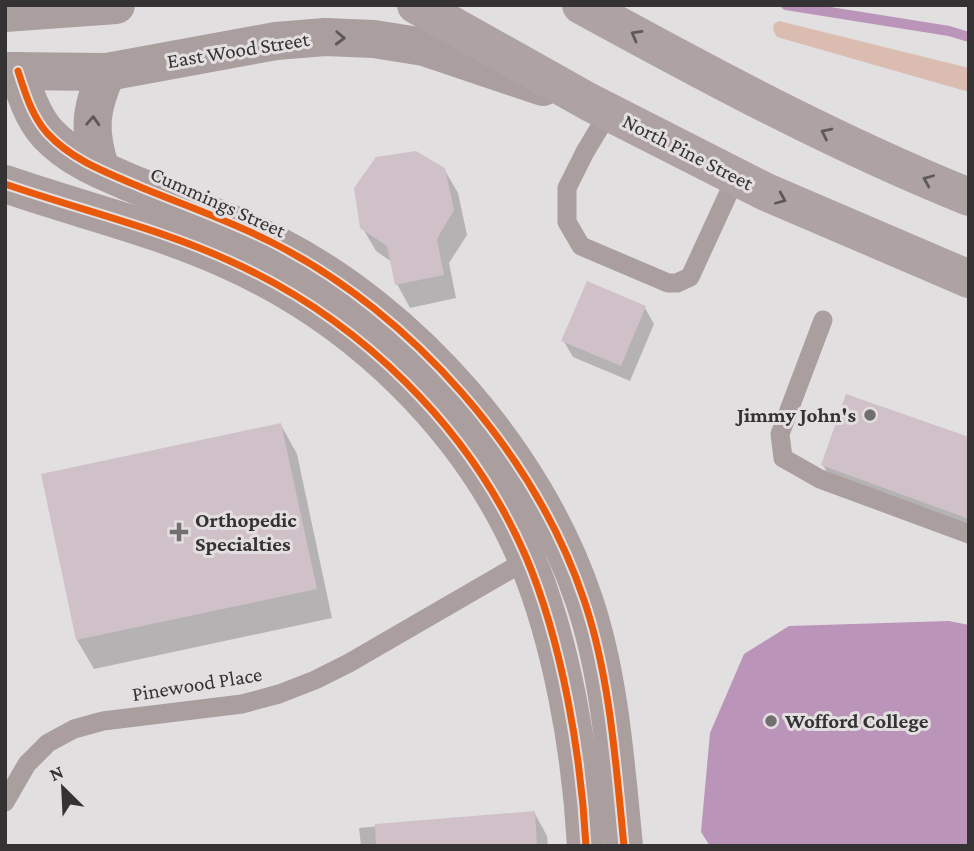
<svg xmlns="http://www.w3.org/2000/svg" width="974" height="851" viewBox="0 0 974 851" font-family="'Crimson Pro',serif">
<style>
.green{fill:#dbbcb0}
.water{fill:#bb94ba}
.shadow{fill:#0003}
.lines{fill:none;stroke-linecap:round;stroke-linejoin:round}
.stream{stroke:#bb94ba;stroke-width:10}
.building{fill:#d0c1c9}
.service{stroke:#aa9e9e;stroke-width:19}
.minor{stroke:#aa9e9e;stroke-width:38}
.tertiary{stroke:#aa9e9e;stroke-width:38}
.trunk{stroke:#aea3a2;stroke-width:38}
.cycleway-casing{stroke:#e3dedf;stroke-width:11}
.cycleway{stroke:#e8590c;stroke-width:7}
.oneway{stroke:#5f5a5a}
.oneway2{stroke:#5d5858}
.poi-dot{fill:#716f70;stroke:#e3dedf;stroke-width:2.5}
.labels{text-anchor:middle;dominant-baseline:central;stroke-width:6;stroke-linejoin:round;paint-order:stroke}
.street-label{font-size:21px;fill:#343233;stroke:#e3dedf}
.poi-label{font-size:21px;font-weight:bold;fill:#343233;stroke:#e3dedf;text-anchor:start}
</style>
<rect width="100%" height="100%" fill="#e2dfe0"/>
<polygon class="green" points="779,21 969,68 969,92 777,37 773,30 774,24"/>
<polygon class="water" points="949,621 969,625 969,846 710,846 701,832 710,733 744,654 789,626"/>
<g class="shadow">
<polygon points="444,169 458,193 467,235 449,263 456,298 410,308 397,284 392,262 376,251 362,227"/>
<polygon points="645,308 654,324 630,381 573,357 563,340"/>
<polygon points="281,425 297,454 332,618 94,669 77,640"/>
<polygon points="969,439 969,537 836,489 823,465"/>
<polygon points="534,812 547,836 548,846 361,846 359,828"/>
</g>
<g class="lines">
<polyline class="stream" points="786,5 949,31 969,37"/>
</g>
<g class="building">
<polygon points="416,151 445,168 454,210 437,239 444,275 395,285 387,246 360,228 354,188 376,157"/>
<polygon points="587,281 646,306 621,366 561,341"/>
<polygon points="846,394 969,437 969,519 821,465"/>
<polygon points="281,423 317,589 76,640 41,474"/>
<polygon points="535,811 537,846 376,846 375,824"/>
</g>
<g class="lines">
<g class="service">
<polyline points="609,112 585,152 567,188 567,222 581,246 668,283 677,283 690,277 736,177"/>
<polyline points="823,320 780,434 783,458 820,479 969,534"/>
<polyline points="5,802 27,764 48,743 74,729 103,721 242,704 279,694 315,680 349,663 532,557"/>
</g>
<g class="minor">
<path d="M18,71C25,93 32,116 47,133C72,160 105,172 138,186C183,205 231,221 275,244C412,314 535,454 584,600C610,676 616,766 624,846"/>
<path d="M101,170C88,131 90,109 107,72"/>
<path d="M5,184C80,210 158,228 230,261C359,319 470,427 526,557C562,642 581,754 586,846"/>
</g>
<g class="tertiary">
<polyline points="5,13 116,5"/>
<polyline points="5,71 107,72 276,41 325,37 374,39 424,47 543,87"/>
</g>
<g class="trunk">
<polyline points="416,5 589,102 766,192 969,279"/>
<path d="M581,5C707,74 835,143 969,197"/>
</g>
<defs>
<g id="cycleway">
<path d="M18,71C25,93 32,116 47,133C72,160 105,172 138,186C183,205 231,221 275,244C412,314 535,454 584,600C610,676 616,766 624,846"/>
<path d="M5,184C80,210 158,228 230,261C359,319 470,427 526,557C562,642 581,754 586,846"/>
</g>
</defs>
<use href="#cycleway" class="cycleway-casing"/>
<use href="#cycleway" class="cycleway"/>
</g>
<defs><path id="oneway-chevron" d="M-2-3.5L2.5 0L-2 3.5" fill="none" stroke-width="1.6" stroke-linecap="round" stroke-linejoin="round" transform="scale(1.75)"/></defs>
<g class="oneway">
<use href="#oneway-chevron" transform="translate(636 35) rotate(-151)"/>
<use href="#oneway-chevron" transform="translate(826 133) rotate(-154)"/>
<use href="#oneway-chevron" transform="translate(928 180) rotate(-157)"/>
<use href="#oneway-chevron" transform="translate(781 199) rotate(23)"/>
</g>
<g class="oneway2">
<use href="#oneway-chevron" transform="translate(340 38) rotate(2)"/>
<use href="#oneway-chevron" transform="translate(93 121) rotate(-87)"/>
</g>
<g class="poi-dot">
<circle cx="870" cy="415" r="7"/>
<path d="M175.5 521.5h7v7h7v7h-7v7h-7v-7h-7v-7h7z"/>
<circle cx="771" cy="721" r="7"/>
</g>
<g class="labels">
<g class="street-label">
<text transform="translate(238 50) rotate(-9)">East Wood Street</text>
<text transform="translate(688 152) rotate(27)">North Pine Street</text>
<text transform="translate(218 202) rotate(24)">Cummings Street</text>
<text transform="translate(197 684) rotate(-9)">Pinewood Place</text>
</g>
<g class="poi-label">
<text x="856" y="415" text-anchor="end">Jimmy John's</text>
<text x="195" y="520">Orthopedic<tspan x="195" dy="24">Specialties</tspan></text>
<text x="785" y="721">Wofford College</text>
</g>
</g>
<rect width="974" height="851" fill="none" stroke="#343233" stroke-width="14"/>
<g transform="translate(63 788) rotate(336)" stroke="#e3dedf" stroke-width="5" paint-order="stroke">
<path d="M0-5L12 26L0 18L-12 26Z" fill="#343233"/>
<text y="-10" font-size="19" font-weight="bold" text-anchor="middle" fill="#343233">N</text>
</g>
</svg>
